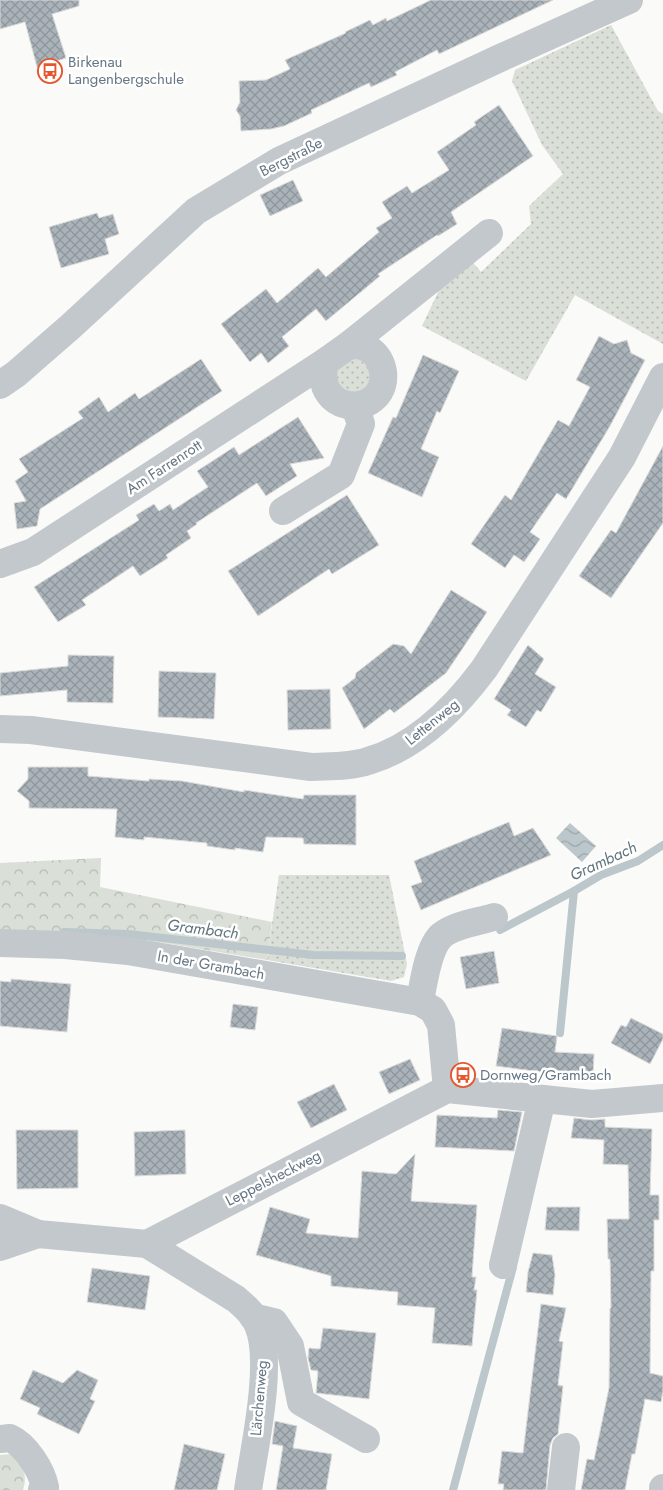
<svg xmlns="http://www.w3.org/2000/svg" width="663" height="1490" viewBox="0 0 663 1490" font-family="Jost,sans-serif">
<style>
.grass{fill:url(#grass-dots)}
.park{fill:url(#park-crowns)}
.water{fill:url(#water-waves)}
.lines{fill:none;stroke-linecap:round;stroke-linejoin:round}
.stream{stroke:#bbc7cb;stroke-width:8}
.building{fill:url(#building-cross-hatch);stroke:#dcdcda}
.minor{stroke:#c3c8cc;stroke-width:28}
.labels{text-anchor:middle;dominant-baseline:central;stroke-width:5;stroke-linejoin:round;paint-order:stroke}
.poi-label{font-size:15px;fill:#657683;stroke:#fff;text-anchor:start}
.street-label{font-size:15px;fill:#657683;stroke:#fff}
.water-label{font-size:16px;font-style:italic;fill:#60757c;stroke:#fff}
</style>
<defs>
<pattern id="grass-dots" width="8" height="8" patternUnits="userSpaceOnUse" patternTransform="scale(1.25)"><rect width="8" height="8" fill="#dadfd7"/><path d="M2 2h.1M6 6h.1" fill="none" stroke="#b4b9b4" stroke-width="1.8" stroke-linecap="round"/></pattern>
<pattern id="park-crowns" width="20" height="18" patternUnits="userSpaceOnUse" patternTransform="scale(1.25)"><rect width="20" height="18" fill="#dadfd7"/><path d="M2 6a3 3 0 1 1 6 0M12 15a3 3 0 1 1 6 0" fill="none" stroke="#b4b9b4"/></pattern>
<pattern id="water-waves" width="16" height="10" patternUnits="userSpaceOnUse" patternTransform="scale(1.25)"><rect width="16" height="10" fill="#bbc7cb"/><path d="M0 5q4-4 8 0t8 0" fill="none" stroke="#9ca6aa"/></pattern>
<pattern id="building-cross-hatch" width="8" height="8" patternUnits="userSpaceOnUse" patternTransform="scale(1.25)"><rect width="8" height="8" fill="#aab3b9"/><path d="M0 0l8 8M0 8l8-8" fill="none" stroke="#8e969c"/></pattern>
</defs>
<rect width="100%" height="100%" fill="#fafaf8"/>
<g class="grass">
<polygon points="611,25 658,111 663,114 663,344 575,295 526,381 422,326 440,288 470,259 481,272 531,224 529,206 563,174 542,145 512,81 515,70"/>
<circle cx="353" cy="376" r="17"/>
<polygon points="279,875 389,875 407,964 404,977 391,981 267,960"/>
</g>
<g class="park">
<polygon points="101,858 100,887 272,922 267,960 123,936 0,933 0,863"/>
<path d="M11,1454C23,1463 28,1476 23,1490H0V1455Z"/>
</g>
<polygon class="water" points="570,823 596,846 582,862 556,838"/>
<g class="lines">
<g class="stream">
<polyline points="500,930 574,891 601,875 638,861 663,845"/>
<polyline points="64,932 128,934 313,955 402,956"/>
<polyline points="560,1033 574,891"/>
<polyline points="453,1490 513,1267"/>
</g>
</g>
<g class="building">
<polygon points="0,0 79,0 79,6 52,14 66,58 37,67 25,22 0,29"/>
<polygon points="431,0 553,0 439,54 437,50 395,72 397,75 371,87 369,83 311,110 312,113 284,126 271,129 241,131 240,116 236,110 240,102 239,81 266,80 290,69 285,60 346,33 345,32 370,20 373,25 386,18 387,21"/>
<polygon points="499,105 533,156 451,212 457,224 438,236 437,235 378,274 380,276 326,321 316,309 282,337 289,346 268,363 261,353 250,362 221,324 266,289 277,303 318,268 326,277 379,232 376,228 392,218 382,202 407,186 412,193 449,170 437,152 476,125 474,122"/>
<polygon points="293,180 303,201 270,216 260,195"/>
<polygon points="97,213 99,218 113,214 119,234 105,239 109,254 61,268 49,227"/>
<polygon points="599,336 614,344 627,340 631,353 645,360 610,426 566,499 557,493 530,532 540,539 524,562 514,555 505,568 471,544 505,495 511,500 558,420 569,426 590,387 576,380"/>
<polygon points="423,355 459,371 440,413 437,411 421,449 439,457 422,497 368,473 393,417 396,418"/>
<polygon points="201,359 222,391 40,509 37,526 17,529 14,503 26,501 15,481 28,472 19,459 83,418 78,412 99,397 108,412 135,393 139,399"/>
<polygon points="298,417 324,458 290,464 297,476 266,496 257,483 196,523 197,524 187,531 191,538 166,555 168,558 140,576 133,566 82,600 86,605 58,622 34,587 139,520 136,515 154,504 159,511 170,504 173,510 208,487 197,471 234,447 239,455"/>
<polygon points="663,446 663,523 611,598 579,576 611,530 616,533"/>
<polygon points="347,495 379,545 332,574 329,569 258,616 228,571"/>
<polygon points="451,590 487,612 446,673 394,713 390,709 364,729 342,688 355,678 356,673 393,644 404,646 411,654"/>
<polygon points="528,645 544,659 535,674 556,687 541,712 537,710 526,727 507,715 511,710 494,699"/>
<polygon points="68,655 114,656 113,703 67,702 67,690 0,696 0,673 68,666"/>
<polygon points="159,671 216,673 214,719 158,717"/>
<polygon points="330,689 331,729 288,730 287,690"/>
<polygon points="28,767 88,767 88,776 149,781 149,779 182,781 244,792 244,790 303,799 304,795 356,795 356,845 304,844 303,838 266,837 263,852 235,848 235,850 207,846 207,843 144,837 144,840 115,837 117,809 29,808 29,801 17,791 28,779"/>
<polygon points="509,822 514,836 533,828 551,855 421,910 411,886 422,882 414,861"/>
<polygon points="494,951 499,983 466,989 460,957"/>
<polygon points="11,979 71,984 67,1032 0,1026 0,981 11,982"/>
<polygon points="233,1004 258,1007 255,1030 230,1027"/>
<polygon points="631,1018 663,1034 663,1039 650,1064 611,1043 621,1025 626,1027"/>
<polygon points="502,1028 557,1036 555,1052 594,1054 593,1079 496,1066"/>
<polygon points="410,1059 420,1080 389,1094 379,1072"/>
<polygon points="334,1084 347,1110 311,1128 297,1102"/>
<polygon points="498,1110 522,1112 514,1151 435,1147 437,1115 497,1118"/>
<polygon points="574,1118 591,1120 605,1119 605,1127 652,1129 650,1195 659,1195 659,1220 654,1220 654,1271 651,1271 650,1373 663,1376 663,1391 661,1402 645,1399 635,1454 632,1454 625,1490 581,1490 587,1459 594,1460 609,1388 610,1308 611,1308 610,1259 608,1259 607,1219 629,1219 628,1165 603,1164 604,1140 571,1138"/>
<polygon points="16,1130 78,1130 78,1188 17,1189"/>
<polygon points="185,1130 186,1174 135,1176 134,1132"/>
<polygon points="415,1154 411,1201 477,1205 472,1277 476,1277 474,1290 477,1290 472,1346 432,1343 435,1308 397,1305 398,1292 331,1286 331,1276 256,1255 270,1207 310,1219 306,1233 358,1238 362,1171 396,1174"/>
<polygon points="547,1207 580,1207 579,1231 545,1230"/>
<polygon points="533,1253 552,1255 555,1275 553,1295 526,1292 528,1272"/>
<polygon points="92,1268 150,1276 145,1310 87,1302"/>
<polygon points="541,1304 566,1308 559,1341 563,1342 558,1385 563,1386 558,1434 553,1438 550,1445 546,1490 503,1490 504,1484 498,1484 502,1451 523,1453"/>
<polygon points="323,1328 376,1333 369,1399 316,1393 318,1371 311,1370 308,1358 309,1348 320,1349"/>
<polygon points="33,1370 63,1383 77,1370 98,1380 90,1399 95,1401 79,1434 37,1414 40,1408 20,1399"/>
<polygon points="275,1421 297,1426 293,1448 332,1454 326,1490 276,1490 283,1446 272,1444"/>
<polygon points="184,1444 225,1454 217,1490 174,1490"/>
</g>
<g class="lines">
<g class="minor">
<path d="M325,362C322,375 322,387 332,397C344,409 366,408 377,395C390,379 382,351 361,346C357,345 353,345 349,345"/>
<polyline points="0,385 16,374 70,327 196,211 279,161 498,59 629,0"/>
<polyline points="283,511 341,475 361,424 355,406"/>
<polyline points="0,564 33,552 325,362 349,345 489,233"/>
<path d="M0,729L31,730L311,767C329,766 350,767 368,761C416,747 455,708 484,669L622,457L663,377"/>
<polyline points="0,943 65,945 128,951 420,1002 433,1010 441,1025 447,1089"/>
<path d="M420,1002C423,985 428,947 442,935C456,924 478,922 494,917"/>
<polyline points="0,1218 38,1234"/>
<path d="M147,1244L236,1299C244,1306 254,1314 258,1325C274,1362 254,1449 248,1490"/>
<polyline points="0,1247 38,1234 147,1244 447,1089 592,1104 663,1098"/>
<polyline points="503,1265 542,1099"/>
<polyline points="253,1317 274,1322 290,1346 301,1402 366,1439"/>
<path d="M0,1439L10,1438C26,1445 42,1471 45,1487L42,1490"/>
<polyline points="561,1490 566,1447"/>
<polyline points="663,1490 663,1488"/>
</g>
</g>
<defs>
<symbol id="bus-ring" viewBox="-11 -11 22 22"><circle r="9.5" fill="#fff" stroke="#e4572e" stroke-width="1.5"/><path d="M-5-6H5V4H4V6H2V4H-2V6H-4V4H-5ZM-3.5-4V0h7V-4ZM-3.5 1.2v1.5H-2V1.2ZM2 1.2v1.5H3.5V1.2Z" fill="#e4572e"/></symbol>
</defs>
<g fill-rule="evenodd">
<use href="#bus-ring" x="36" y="57" width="28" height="28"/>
<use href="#bus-ring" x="449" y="1061" width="28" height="28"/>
</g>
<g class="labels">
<g class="poi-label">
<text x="68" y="62">Birkenau<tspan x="68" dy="17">Langenbergschule</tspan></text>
<text x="480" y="1075">Dornweg/Grambach</text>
</g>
<g class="street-label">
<text transform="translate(291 157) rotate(-27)">Bergstraße</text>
<text transform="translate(164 467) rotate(-33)">Am Farrenrott</text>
<text transform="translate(432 722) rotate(-39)">Lettenweg</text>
<text transform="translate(211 965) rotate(10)">In der Grambach</text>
<text transform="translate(273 1178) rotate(-27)">Leppelsheckweg</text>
<text transform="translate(259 1398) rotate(-85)">Lärchenweg</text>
</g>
<g class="water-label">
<text transform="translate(603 861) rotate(-25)">Grambach</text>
<text transform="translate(203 929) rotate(7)">Grambach</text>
</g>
</g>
</svg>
